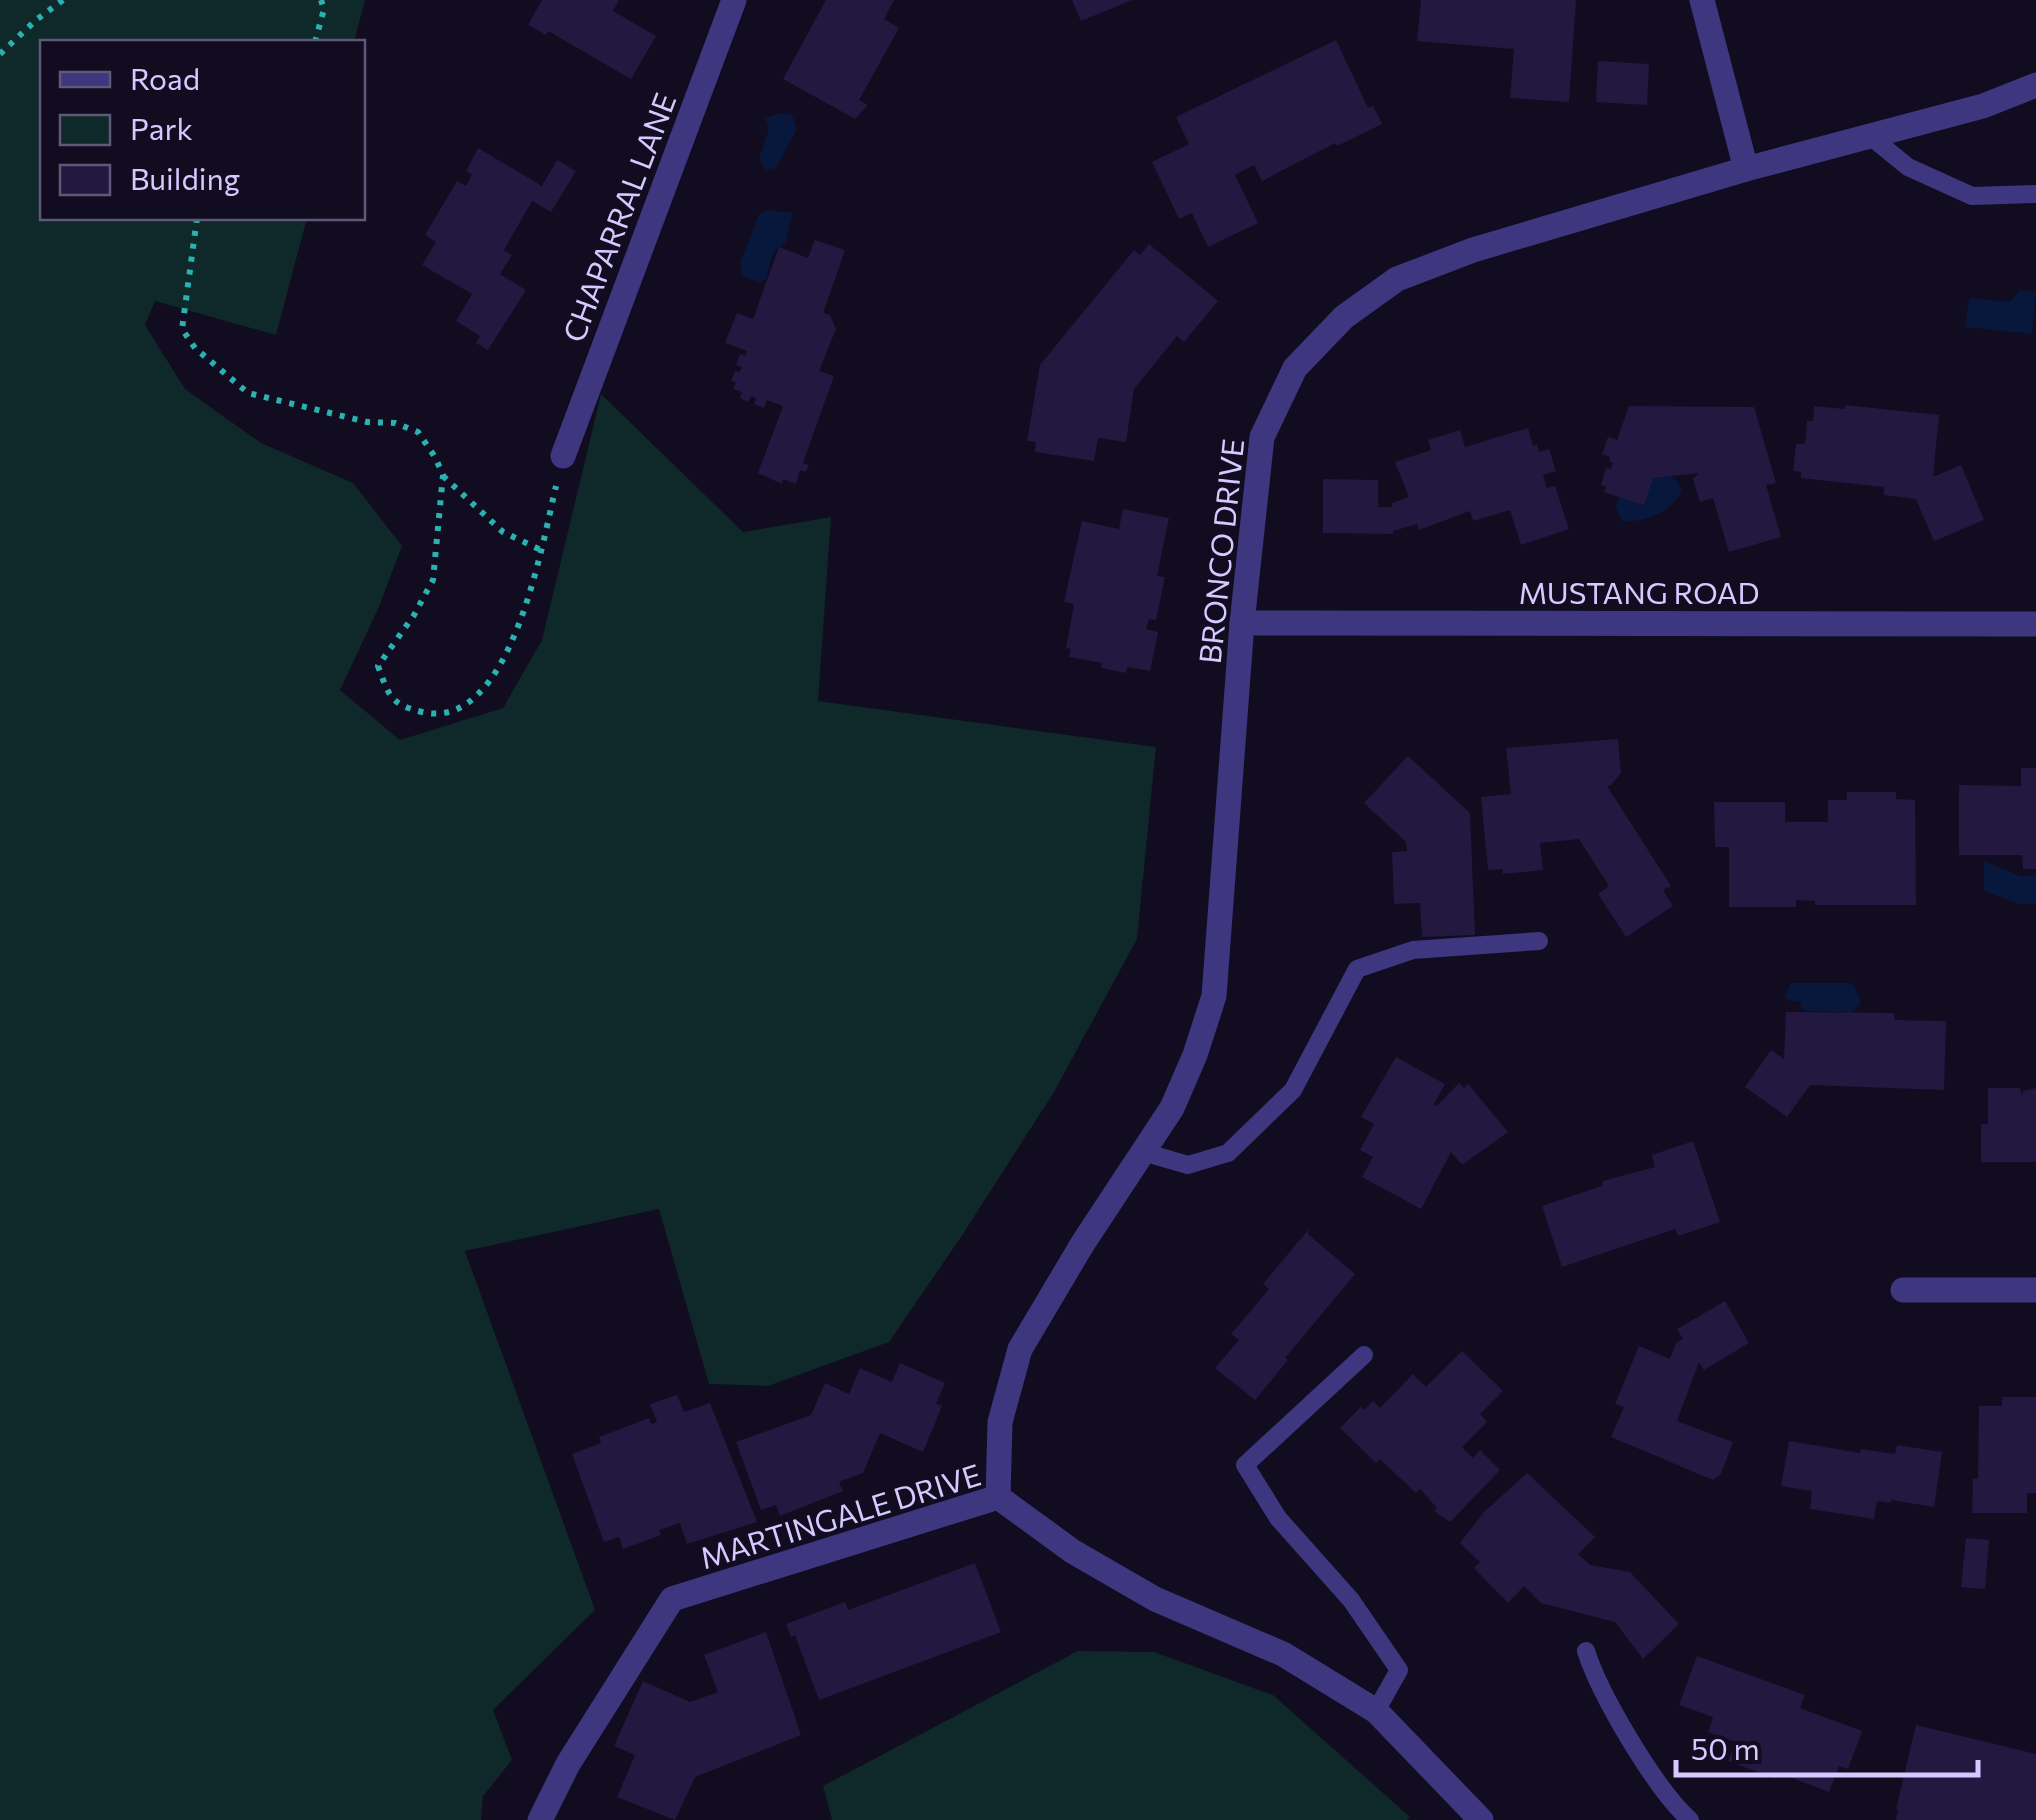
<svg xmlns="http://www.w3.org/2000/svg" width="2036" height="1820" viewBox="0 0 2036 1820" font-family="Commissioner,sans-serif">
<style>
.green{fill:#0f2829}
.water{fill:#08173c}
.building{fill:#231840}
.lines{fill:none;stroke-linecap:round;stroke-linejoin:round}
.path{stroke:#2bb1b2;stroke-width:6;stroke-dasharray:5 8;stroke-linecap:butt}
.service{stroke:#3e367f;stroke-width:18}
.minor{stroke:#3e367f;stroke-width:25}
.labels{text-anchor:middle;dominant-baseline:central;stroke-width:8;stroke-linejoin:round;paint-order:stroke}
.street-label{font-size:30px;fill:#d4caff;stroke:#110c1f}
</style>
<rect width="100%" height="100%" fill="#110c1f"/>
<g class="green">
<polygon points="0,0 365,0 354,42 42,42 42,218 307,218 276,335 155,301 145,325 185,389 261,443 353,483 402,546 378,609 340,690 400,740 503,708 542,640 601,394 743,532 831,517 818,701 1156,747 1137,939 1054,1092 961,1237 889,1342 768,1386 709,1384 659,1209 465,1251 595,1610 493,1710 512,1760 483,1796 481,1820 0,1820"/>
<polygon points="1078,1651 1154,1652 1273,1695 1410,1817 1407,1820 832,1820 823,1786"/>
</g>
<g class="water">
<polygon points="781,113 792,115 797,129 776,168 766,170 759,159 769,128 765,118"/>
<polygon points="769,210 793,213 785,244 774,251 766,279 759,282 742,276 740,263 759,214"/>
<polygon points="2020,290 2036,291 2032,334 1965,327 1969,298 2010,302"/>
<path d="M1665,472L1676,480L1682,490C1672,512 1646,523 1622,521L1615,506L1622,494Z"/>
<polygon points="1984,861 2021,876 2036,875 2036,904 2019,904 1984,891"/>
<polygon points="1791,983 1850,983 1854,985 1861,1003 1851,1013 1806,1011 1801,1009 1800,1002 1790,1001 1785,996"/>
</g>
<g class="building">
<polygon points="542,0 619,0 613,11 656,36 631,79 548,31 546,35 528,25"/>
<polygon points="826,0 894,0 884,19 899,28 859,100 868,105 855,119 783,79"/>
<polygon points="1072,0 1132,0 1081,21"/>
<polygon points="1421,0 1576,0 1569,102 1510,98 1514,49 1417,41"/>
<polygon points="1336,40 1368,108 1373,106 1382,124 1337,146 1335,143 1262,181 1254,165 1235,175 1258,223 1208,247 1192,213 1179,219 1152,162 1189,144 1176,117"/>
<polygon points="1598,61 1649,64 1647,105 1596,102"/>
<polygon points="478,148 542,186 557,160 576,171 551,212 532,201 504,250 512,255 500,274 526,290 488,350 476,343 480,336 456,321 472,294 422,265 436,242 425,235 457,181 466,186 472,174 466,171"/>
<polygon points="815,240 845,250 823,313 830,315 836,329 819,371 834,376 803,463 809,465 806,472 800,470 796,484 783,479 782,484 758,473 783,406 767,400 764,408 754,404 756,398 751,396 748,402 740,398 742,392 733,389 736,383 731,381 735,371 739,372 742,367 736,365 740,354 745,356 747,351 725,343 737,313 753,319 779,247 808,258"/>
<polygon points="1149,244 1218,301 1184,342 1177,336 1134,389 1126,442 1098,438 1094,461 1035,452 1036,442 1027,441 1040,365 1134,250 1140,255"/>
<polygon points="1845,405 1939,415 1933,477 1961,465 1984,520 1934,541 1916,499 1884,495 1884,487 1801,478 1801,472 1793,471 1796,444 1805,444 1807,421 1813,421 1814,406 1845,409"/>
<polygon points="1629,406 1754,407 1776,483 1766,485 1781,537 1729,552 1713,498 1700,502 1693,479 1699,473 1653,478 1644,505 1604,492 1606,487 1601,485 1606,468 1611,469 1613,463 1609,461 1610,457 1602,454 1608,437 1617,440"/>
<polygon points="1528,428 1533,446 1537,444 1539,452 1549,449 1556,471 1543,475 1547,488 1555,486 1569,529 1521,545 1510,510 1473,521 1470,511 1419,530 1417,524 1393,531 1393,534 1323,533 1323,479 1378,480 1378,507 1392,507 1392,503 1409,497 1395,462 1431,450 1428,440 1460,430 1465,447"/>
<polygon points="1123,509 1169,518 1157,576 1165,577 1156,620 1149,619 1146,629 1158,632 1150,671 1127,667 1126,673 1101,668 1102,663 1069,657 1071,649 1066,648 1074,604 1064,602 1082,521 1119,529"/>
<polygon points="1618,739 1621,773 1611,785 1607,786 1671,886 1663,890 1673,906 1626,937 1598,894 1609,886 1579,839 1540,843 1543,870 1503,874 1502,869 1488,870 1481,797 1511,794 1506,748"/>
<polygon points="1408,756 1470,813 1475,935 1422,937 1420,903 1394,904 1392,852 1407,851 1406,842 1364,803"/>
<polygon points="2021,768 2036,768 2036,869 2023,869 2022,855 1959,855 1959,785 2021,786"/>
<polygon points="1847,792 1896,792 1896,799 1915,800 1916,905 1815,905 1815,901 1796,900 1796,907 1729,907 1729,847 1715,847 1714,802 1785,802 1785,822 1828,822 1828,800 1847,800"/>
<polygon points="1786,1012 1894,1013 1895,1020 1946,1021 1944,1090 1810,1085 1787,1117 1745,1087 1771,1050 1784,1059"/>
<polygon points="1396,1057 1445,1084 1434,1104 1437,1106 1459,1083 1464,1088 1468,1084 1508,1132 1462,1165 1451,1152 1421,1209 1362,1177 1373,1157 1360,1150 1374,1124 1361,1117"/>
<polygon points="1988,1088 2020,1088 2022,1096 2023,1091 2036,1088 2036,1162 1981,1162 1981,1124 1988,1124"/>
<polygon points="1693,1141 1720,1222 1678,1236 1675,1229 1562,1267 1542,1206 1602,1186 1603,1181 1655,1167 1652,1155"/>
<polygon points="1308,1230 1309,1235 1355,1274 1285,1358 1288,1360 1255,1400 1215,1368 1239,1340 1231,1334 1269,1289 1263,1284"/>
<polygon points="1725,1301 1749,1343 1704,1370 1699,1362 1677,1421 1733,1442 1721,1474 1713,1480 1611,1437 1624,1407 1615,1404 1639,1346 1670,1359 1676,1343 1683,1339 1677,1329"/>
<polygon points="1462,1351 1503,1391 1480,1414 1487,1422 1462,1447 1473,1458 1480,1450 1500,1470 1450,1522 1434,1511 1437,1508 1420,1489 1416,1493 1380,1459 1376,1463 1340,1428 1361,1407 1364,1410 1373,1401 1380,1408 1413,1374 1426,1387"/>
<polygon points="900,1363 945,1383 936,1404 942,1406 923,1452 880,1433 863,1473 839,1482 843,1491 780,1516 776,1505 761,1510 736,1442 811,1415 825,1383 849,1394 860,1368 892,1382"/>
<polygon points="677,1395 684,1412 710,1403 757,1522 687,1544 680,1523 659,1530 661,1535 623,1549 619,1537 604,1542 572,1454 601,1443 599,1437 649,1418 651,1424 657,1422 650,1404"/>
<polygon points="2002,1397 2036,1397 2036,1493 2027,1493 2027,1513 1972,1513 1973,1478 1978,1479 1979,1406 2002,1406"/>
<polygon points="1789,1441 1860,1453 1861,1449 1895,1454 1897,1445 1942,1452 1934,1507 1891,1500 1891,1503 1877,1501 1874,1519 1810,1509 1812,1491 1781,1486"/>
<polygon points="1527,1473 1595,1537 1578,1554 1590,1565 1630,1572 1679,1624 1643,1659 1615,1622 1541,1603 1524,1586 1508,1603 1474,1568 1480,1562 1460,1543 1484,1512"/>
<polygon points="1966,1538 1989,1540 1985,1589 1961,1587"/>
<polygon points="975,1563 1001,1632 819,1700 795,1635 791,1637 786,1624 845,1602 848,1610"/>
<polygon points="766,1632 801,1735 695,1777 675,1820 617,1797 635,1755 614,1746 643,1681 690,1702 718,1692 704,1655"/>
<polygon points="1697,1656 1805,1695 1800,1708 1862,1731 1848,1769 1839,1766 1829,1792 1779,1773 1776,1779 1728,1761 1735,1742 1708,1732 1713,1717 1679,1705"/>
<polygon points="1916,1725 2036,1754 2036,1820 1896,1820 1898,1810 1896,1809"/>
</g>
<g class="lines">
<g class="path">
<polyline points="315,42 324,9 321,0"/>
<polyline points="0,54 36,20 63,0"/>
<path d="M197,218L182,329L195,348L248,393L367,422L395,423L418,432L435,457L443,475L433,580L414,615L378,666C389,696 390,704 422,712C511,733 542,544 556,486"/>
<polyline points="443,476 503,532 541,550"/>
</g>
<g class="service">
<polyline points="1870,136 1908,167 1972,196 2036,194"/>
<polyline points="1143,1152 1188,1165 1228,1153 1293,1090 1357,969 1413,950 1539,941"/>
<polyline points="1364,1355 1245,1465 1278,1518 1351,1600 1399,1670 1376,1711"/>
<path d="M1586,1651C1600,1695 1656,1790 1690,1820"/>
</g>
<g class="minor">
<polyline points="1702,0 1746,169"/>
<polyline points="563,456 734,0"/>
<polyline points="1242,623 2036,624"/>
<polyline points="1903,1290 2036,1290"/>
<polyline points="998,1497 1000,1422 1020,1349 1083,1243 1172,1108 1195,1055 1214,996 1242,623 1262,437 1295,368 1344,317 1397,279 1473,250 1746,169 1983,106 2036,85"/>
<polyline points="998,1497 1072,1551 1155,1599 1283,1654 1376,1711 1481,1820"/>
<polyline points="540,1820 568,1764 672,1599 998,1497"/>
</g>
</g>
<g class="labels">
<g class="street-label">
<text transform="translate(618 217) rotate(-69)">CHAPARRAL LANE</text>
<text transform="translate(1220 551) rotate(-84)">BRONCO DRIVE</text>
<text x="1639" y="591">MUSTANG ROAD</text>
<text transform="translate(840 1515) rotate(-17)">MARTINGALE DRIVE</text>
</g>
</g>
<rect x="40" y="40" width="325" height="180" fill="#110c1f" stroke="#5f5879" stroke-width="2.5"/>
<rect x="60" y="72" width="50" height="15" fill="#3e367f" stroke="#5f5879" stroke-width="2.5"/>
<text x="130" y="90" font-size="30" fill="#d4caff">Road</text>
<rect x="60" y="115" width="50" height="30" fill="#0f2829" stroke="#5f5879" stroke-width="2.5"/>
<text x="130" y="140" font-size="30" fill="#d4caff">Park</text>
<rect x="60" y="165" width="50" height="30" fill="#231840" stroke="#5f5879" stroke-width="2.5"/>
<text x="130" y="190" font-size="30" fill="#d4caff">Building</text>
<path d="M1676 1760v15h302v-15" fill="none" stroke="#d4caff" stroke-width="5"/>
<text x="1691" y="1760" font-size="30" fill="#d4caff" stroke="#110c1f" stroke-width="8" paint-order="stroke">50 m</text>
</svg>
